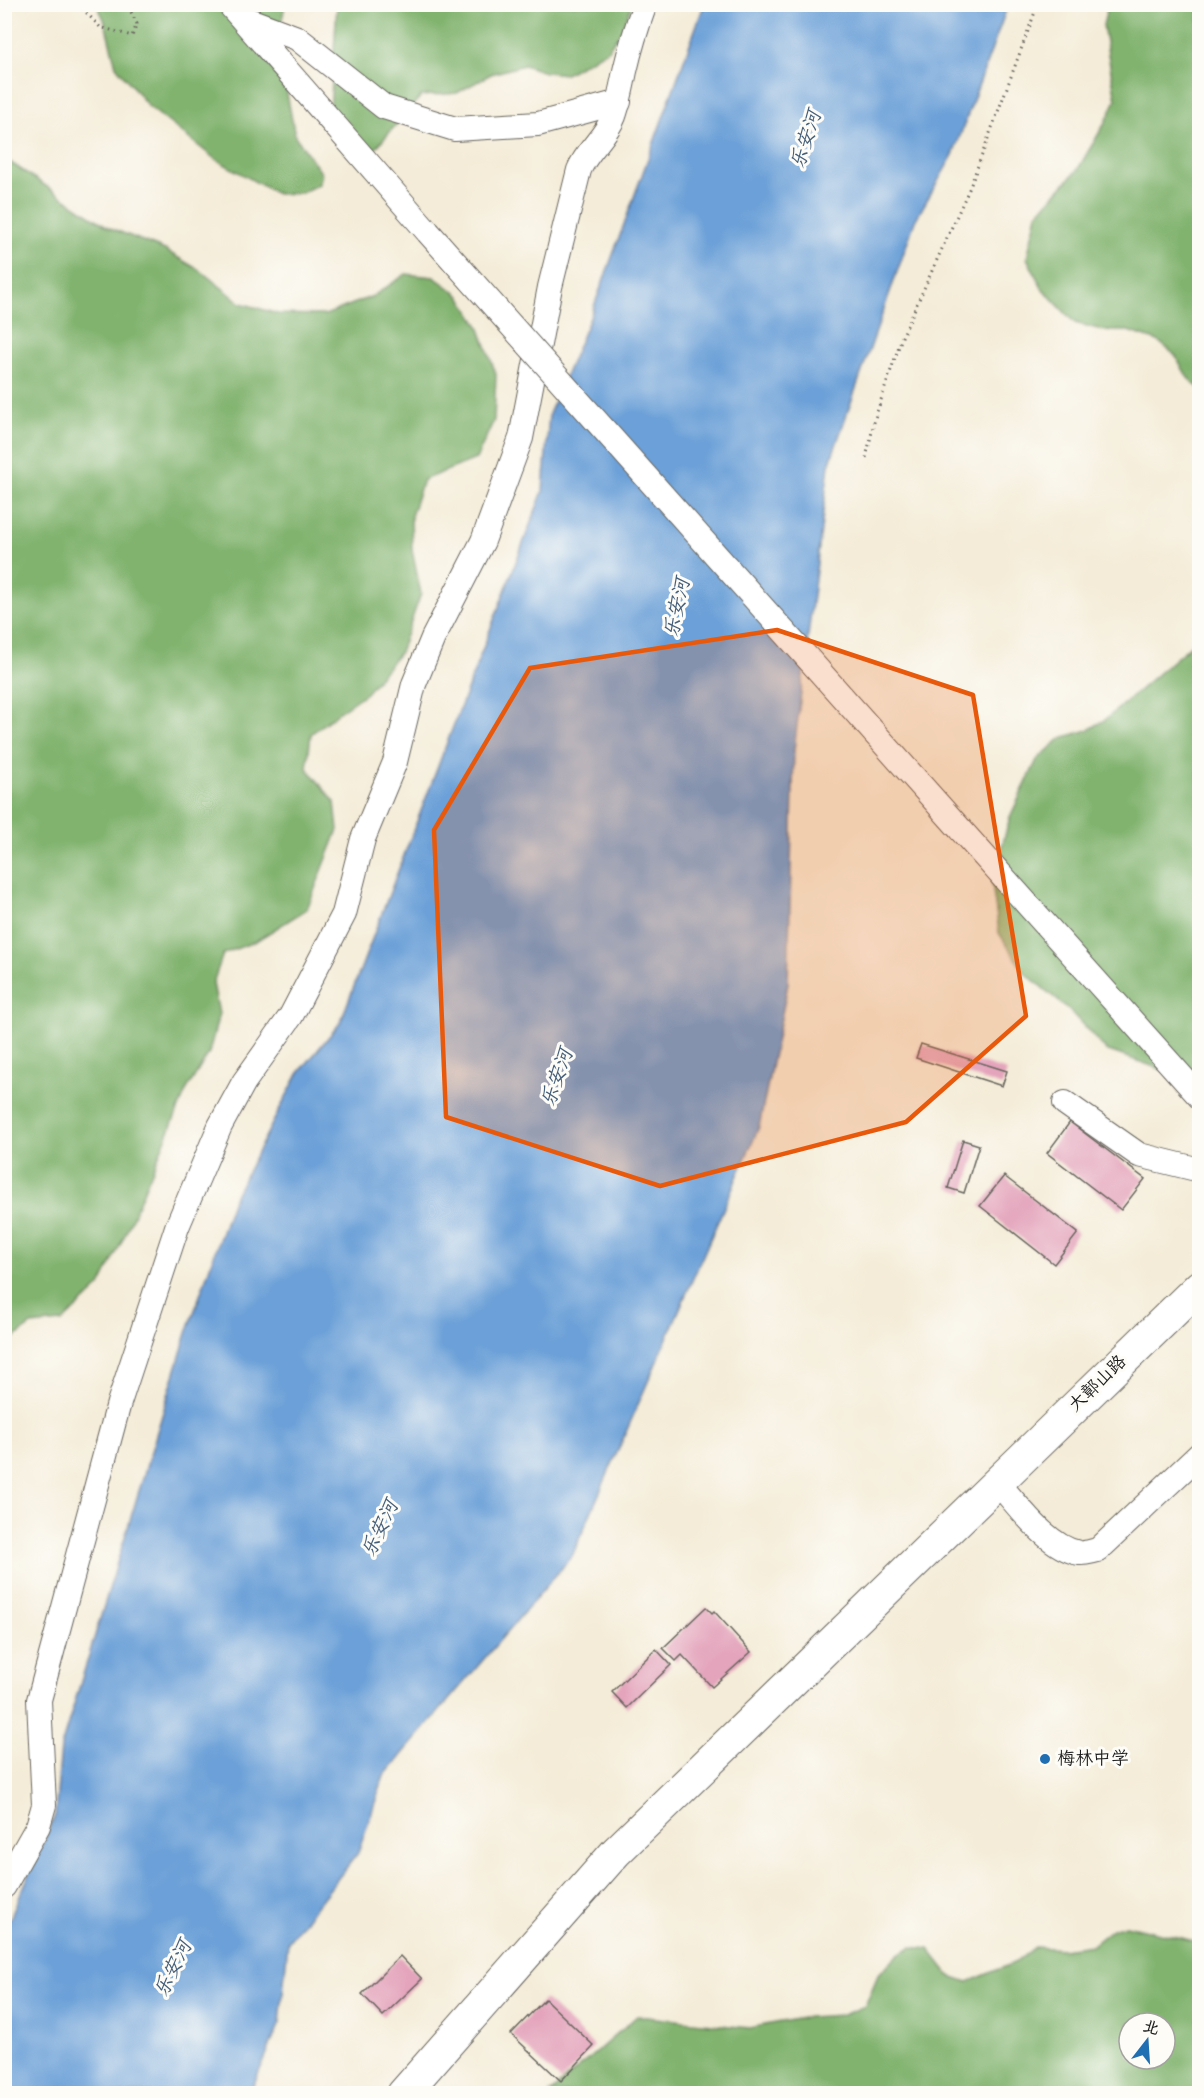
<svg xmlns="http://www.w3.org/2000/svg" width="1204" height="2098" viewBox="0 0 1204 2098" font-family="Kalam,'LXGW WenKai TC',sans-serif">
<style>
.forest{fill:#81b36e;stroke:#4e6845;stroke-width:1.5;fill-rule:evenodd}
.water{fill:#6ca0d8;stroke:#445e7a;stroke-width:1.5}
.building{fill:#e4a4bc}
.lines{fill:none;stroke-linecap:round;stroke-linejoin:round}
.minor-casing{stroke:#68655e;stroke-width:26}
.major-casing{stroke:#68655e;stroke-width:34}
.path{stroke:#68655e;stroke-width:3;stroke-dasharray:1.5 4.5;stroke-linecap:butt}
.minor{stroke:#fff;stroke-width:24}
.major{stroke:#fff;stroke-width:32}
.minor-bridge-casing{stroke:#68655e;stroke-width:26;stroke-linecap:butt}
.minor-bridge{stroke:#fff;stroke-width:24}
.marked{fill:#e8590c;fill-opacity:0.2;stroke:#e8590c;stroke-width:4.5;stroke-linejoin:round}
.poi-dot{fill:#1f6fb2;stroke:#fdfcf7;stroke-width:2}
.labels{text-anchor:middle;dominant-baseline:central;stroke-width:6;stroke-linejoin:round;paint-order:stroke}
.street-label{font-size:18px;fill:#1c1c1c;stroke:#fdfcf7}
.poi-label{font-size:18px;fill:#1c1c1c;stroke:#fdfcf7;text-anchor:start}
.water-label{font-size:20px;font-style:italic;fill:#445e7a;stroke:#fdfcf7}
</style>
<rect width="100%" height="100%" fill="#fdfcf7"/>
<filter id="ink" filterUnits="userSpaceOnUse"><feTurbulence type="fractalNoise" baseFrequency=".0167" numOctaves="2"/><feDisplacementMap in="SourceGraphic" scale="12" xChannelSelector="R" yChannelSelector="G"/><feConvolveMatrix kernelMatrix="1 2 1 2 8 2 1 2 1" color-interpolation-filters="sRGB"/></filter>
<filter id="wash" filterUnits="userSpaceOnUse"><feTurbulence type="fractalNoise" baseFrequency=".008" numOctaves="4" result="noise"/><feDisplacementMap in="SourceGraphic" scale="24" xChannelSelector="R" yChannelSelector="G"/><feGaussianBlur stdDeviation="1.35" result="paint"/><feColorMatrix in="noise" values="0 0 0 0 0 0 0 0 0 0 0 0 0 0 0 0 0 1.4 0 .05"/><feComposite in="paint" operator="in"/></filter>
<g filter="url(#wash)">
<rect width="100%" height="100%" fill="#f4ecd8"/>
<g class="forest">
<polygon points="97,5 285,5 281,25 282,67 295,136 322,174 319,184 301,193 277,194 215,159 148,106 116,66 104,19"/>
<polygon points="337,5 632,5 621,31 608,50 566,74 545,72 524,65 491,74 457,93 421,96 375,149 353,154 330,111"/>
<polygon points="1108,5 1199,5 1199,388 1188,378 1175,355 1158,341 1128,331 1106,331 1075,323 1042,288 1027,258 1037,214 1078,169 1105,123 1116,100 1103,25"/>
<polygon points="5,159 108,227 165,250 201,271 241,303 278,314 325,315 373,296 406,274 434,277 459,295 479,326 496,374 494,420 476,459 423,480 411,516 412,550 421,594 400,652 366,693 339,712 311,734 307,768 335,802 338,830 307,909 256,941 223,954 213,983 219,1014 209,1053 187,1089 125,1235 100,1286 62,1322 31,1325 5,1345"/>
<polygon points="1199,638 1199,1080 1172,1073 1106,1050 1069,1010 1025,973 999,933 992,883 1010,817 1037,760 1061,738 1088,730 1105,720"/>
<path d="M1126,1925L1199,1942V2093H550L637,2016L749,2028L808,2017L843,2015L865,2006L878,1975L898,1954L912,1947L929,1949L950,1976L968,1982L1016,1962L1035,1947L1063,1949L1092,1945L1112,1929ZM1129,2023H1165V2059H1129Z"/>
</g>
<polygon class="water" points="704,5 1008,5 953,155 915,221 829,465 794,750 788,984 759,1127 572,1556 384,1776 358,1853 288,1942 280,2023 250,2093 5,2094 5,1930 55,1815 61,1747 187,1333 233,1199 298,1074 340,1023 543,491 549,414 589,320"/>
<g id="blocks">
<g class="building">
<polygon points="921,1044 1007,1071 1002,1086 916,1058"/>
<polygon points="1070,1122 1145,1179 1121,1210 1047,1153"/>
<polygon points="963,1140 979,1145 964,1193 948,1188"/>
<polygon points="1004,1176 1078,1233 1054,1264 980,1206"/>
<polygon points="706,1607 712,1613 714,1611 751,1652 712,1687 682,1655 676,1661 663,1648"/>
<polygon points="656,1649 671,1665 627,1708 612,1692"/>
<polygon points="400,1956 422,1979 383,2016 362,1994"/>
<polygon points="545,1999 594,2046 561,2081 511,2034"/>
</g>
</g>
</g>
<g filter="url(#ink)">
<use href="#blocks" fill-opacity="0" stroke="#68655e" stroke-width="1.5"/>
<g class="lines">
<defs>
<g id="minor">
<polyline points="229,4 428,232"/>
<polyline points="241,17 297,38 384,107 455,129 538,124 619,102"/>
<polyline points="960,829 1200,1097"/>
<polyline points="1065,1103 1139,1155 1200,1170"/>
<path d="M997,1482C1018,1505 1047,1547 1079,1553C1085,1554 1092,1551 1098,1550L1200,1454"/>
<path d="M4,1886L38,1826L44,1805L39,1700L119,1403L177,1227L220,1126L244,1082L291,1016L344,914L363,839L395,762L414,684L433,638L483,541L521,438L550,287L579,170C587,150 606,137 614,116C619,102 622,86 625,71C630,49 637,26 645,4"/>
</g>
<polyline id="major" points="403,2094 616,1852 1200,1286"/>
</defs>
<use href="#minor" class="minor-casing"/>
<use href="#major" class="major-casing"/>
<g class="path">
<polyline points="78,4 100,27 132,36 137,24 127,4"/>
<polyline points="866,458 875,418 902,337 970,187 1038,4"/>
</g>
<use href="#minor" class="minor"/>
<use href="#major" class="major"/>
<defs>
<polyline id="minor-bridge" points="428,232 960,829"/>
</defs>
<use href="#minor-bridge" class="minor-bridge-casing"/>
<use href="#minor-bridge" class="minor-bridge"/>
</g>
</g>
<path class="marked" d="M777,630L973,695L1026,1016L906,1122L660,1186L446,1117L434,830L530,668Z"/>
<circle class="poi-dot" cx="1045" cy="1759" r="6"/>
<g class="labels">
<g class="street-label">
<text transform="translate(1098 1384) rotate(-44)">大鄣山路</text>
</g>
<g class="poi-label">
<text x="1057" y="1759">梅林中学</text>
</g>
<g class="water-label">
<text transform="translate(807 140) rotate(-72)">乐安河</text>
<text transform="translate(678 608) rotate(-78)">乐安河</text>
<text transform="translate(558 1078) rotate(-71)">乐安河</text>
<text transform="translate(381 1529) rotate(-65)">乐安河</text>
<text transform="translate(174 1969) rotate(-64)">乐安河</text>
</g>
</g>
<rect width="1204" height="2098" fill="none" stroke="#fdfcf7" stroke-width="24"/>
<g transform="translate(1147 2041) rotate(17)"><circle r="28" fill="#fdfcf7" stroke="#a3a29f" stroke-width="1.5"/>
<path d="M0-4.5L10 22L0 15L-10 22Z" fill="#1f6fb2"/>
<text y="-9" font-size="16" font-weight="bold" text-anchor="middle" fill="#1c1c1c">北</text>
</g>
</svg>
